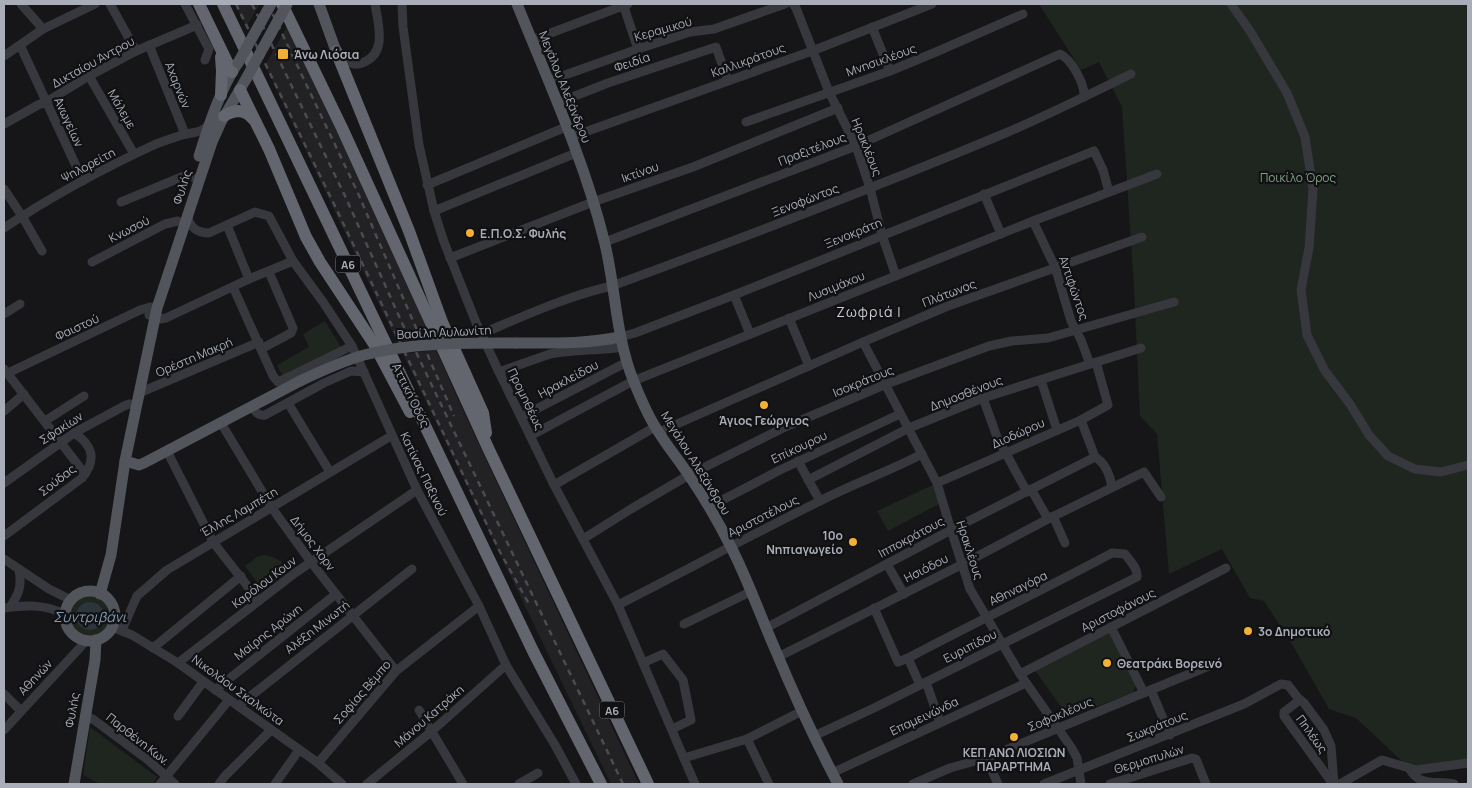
<svg xmlns="http://www.w3.org/2000/svg" width="1472" height="788" viewBox="0 0 1472 788" font-family="Manrope,sans-serif">
<style>
.built{fill:#222225}
.green{fill:#1e261f}
.water{fill:#2c353c}
.lines{fill:none;stroke-linecap:round;stroke-linejoin:round}
.minor{stroke:#37383d;stroke-width:9}
.major{stroke:#53555c;stroke-width:11}
.highway{stroke:#63666e;stroke-width:12}
.rail{stroke:#4a4c52;stroke-width:2.5;stroke-dasharray:6 5;stroke-linecap:butt}
.major-bridge{stroke:#53555c;stroke-width:11}
.poi-dot{fill:#f2b134;stroke:#111113;stroke-width:2}
.labels{text-anchor:middle;dominant-baseline:central;stroke-width:4.5;stroke-linejoin:round;paint-order:stroke}
.shield{fill:#111113;stroke:#7b7e86;stroke-width:1}
.shield-label{font-size:11px;font-weight:bold;fill:#a8adb8}
.street-label{font-size:12px;fill:#a8adb8;stroke:#111113}
.poi-label{font-size:12px;font-weight:bold;fill:#a8adb8;stroke:#111113;text-anchor:start}
.park-label{font-size:12px;fill:#7fa381;stroke:#111113}
.neighbourhood-label{font-size:14px;letter-spacing:1px;fill:#c9ccd4;stroke:#111113}
.water-label{font-size:14px;font-style:italic;fill:#7f9bb3;stroke:#111113}
</style>
<rect width="100%" height="100%" fill="#161618"/>
<g class="built">
<polygon points="235,4 260,4 246,27"/>
<polygon points="288,25 382,226 431,338 397,342 265,65"/>
<polygon points="436,350 468,421 639,784 611,784 403,354"/>
</g>
<g class="green">
<polygon points="1039,4 1468,4 1468,759 1416,768 1406,765 1356,718 1329,709 1292,644 1264,601 1250,598 1222,549 1169,574 1157,434 1140,416 1134,287 1122,107 1099,62 1081,70"/>
<polygon points="325,321 341,347 282,375 277,365 309,347 303,334"/>
<polygon points="937,483 943,502 888,531 877,511"/>
<path d="M263,555C274,556 281,560 288,568L262,589L245,566L257,557Z"/>
<circle cx="90" cy="616" r="21"/>
<polygon points="1109,633 1136,686 1132,693 1068,717 1035,670"/>
<polygon points="90,727 157,777 153,784 100,784 83,775"/>
</g>
<circle class="water" cx="90" cy="616" r="14"/>
<g class="lines">
<g class="minor">
<polyline points="21,4 43,29"/>
<polyline points="110,4 136,51"/>
<polyline points="185,4 209,49 205,60"/>
<polyline points="402,4 403,27 419,145 434,211 444,242 477,325 499,372 554,485 618,605 695,784"/>
<polyline points="623,4 638,49"/>
<polyline points="793,4 796,8 829,92 856,146 870,188 882,235 896,276"/>
<polyline points="1231,4 1250,31 1287,93 1305,137 1313,189 1309,248 1301,290 1307,335 1325,371 1350,404 1369,435 1388,456 1415,469 1441,472 1468,465"/>
<polyline points="872,27 890,71"/>
<polyline points="532,40 628,4"/>
<polyline points="20,45 83,181"/>
<polyline points="149,45 185,134"/>
<path d="M339,53C346,60 352,67 362,63C388,54 378,24 375,4"/>
<polyline points="4,56 43,29 95,4"/>
<polyline points="89,76 134,154"/>
<polyline points="548,81 638,49 690,32 714,29 785,4"/>
<polyline points="557,103 608,83 716,47 728,81"/>
<polyline points="746,122 890,71 936,52 1023,14"/>
<polyline points="4,124 38,105 46,102 89,76 136,51 197,25"/>
<polyline points="571,137 812,51 932,4"/>
<polyline points="427,185 566,127"/>
<polyline points="4,189 22,216 42,251"/>
<polyline points="984,194 1001,234"/>
<polyline points="121,202 184,176 193,177"/>
<polyline points="434,211 576,153"/>
<path d="M187,215C190,228 197,233 209,233L255,212L269,216L293,261L323,302L352,346L417,490L479,606L506,665L555,745L576,784"/>
<polyline points="1033,221 1055,267 1071,321 1081,340 1090,364"/>
<polyline points="227,225 249,279"/>
<path d="M4,228C52,196 104,168 156,144C164,141 173,138 182,135C192,132 201,134 209,124"/>
<path d="M605,242L856,146L1060,54C1072,60 1085,84 1084,97"/>
<polyline points="450,258 593,202 693,167 838,108"/>
<polyline points="92,262 165,224 178,221"/>
<polyline points="233,287 273,376 278,382 352,346"/>
<polyline points="734,295 750,334"/>
<polyline points="4,314 20,304"/>
<polyline points="149,315 160,319 166,318 249,279 293,261"/>
<polyline points="789,318 809,366"/>
<path d="M481,334C524,316 567,296 612,286C745,237 877,187 1008,132C1050,114 1090,94 1131,74"/>
<polyline points="620,337 635,333 734,295 1094,151 1103,170 1109,192"/>
<polyline points="863,342 937,483 951,530 970,589 1020,674 1071,747 1077,758 1081,784"/>
<polyline points="261,349 291,333 293,328 269,272"/>
<polyline points="4,369 85,474"/>
<polyline points="4,372 8,373 140,310 150,307 157,308"/>
<path d="M499,372L550,354C574,349 598,351 622,347"/>
<polyline points="1041,380 1057,430"/>
<polyline points="139,393 259,342"/>
<polyline points="983,398 997,437 1027,492"/>
<polyline points="288,403 330,472"/>
<path d="M252,406C255,412 258,416 265,415L324,383L351,371L364,372"/>
<polyline points="4,411 24,394"/>
<polyline points="521,417 627,362"/>
<polyline points="1081,420 1095,457"/>
<polyline points="45,421 84,396"/>
<polyline points="221,423 272,508 311,562 396,671"/>
<polyline points="659,432 863,342 948,306 1142,237"/>
<polyline points="530,436 633,381 1033,221 1157,174"/>
<polyline points="167,451 213,542 259,601"/>
<path d="M1095,457C1106,463 1110,476 1112,487"/>
<polyline points="798,461 820,501"/>
<polyline points="808,480 909,428 983,398 1141,348"/>
<polyline points="4,483 74,433 124,406 129,404 136,405"/>
<polyline points="937,483 1081,420 1108,405 1096,362"/>
<polyline points="554,485 655,427"/>
<polyline points="1031,489 1048,519"/>
<polyline points="709,507 780,470 900,414"/>
<polyline points="1053,516 1065,543"/>
<path d="M4,536L82,478C97,460 93,445 74,433"/>
<polyline points="583,539 631,509 689,475 785,427 884,385 989,346 1012,341 1048,338 1174,302"/>
<polyline points="4,559 49,589 71,600"/>
<polyline points="887,564 904,594"/>
<path d="M618,605C685,571 751,535 818,502C852,484 888,472 922,454"/>
<path d="M10,607C19,594 22,586 19,570"/>
<path d="M4,608C27,605 43,604 65,614"/>
<polyline points="684,624 752,591"/>
<polyline points="112,627 132,635 178,663 318,763 342,784"/>
<polyline points="1111,627 1144,693"/>
<polyline points="766,628 951,530 1095,457"/>
<polyline points="122,630 137,596 167,570 391,436"/>
<polyline points="153,648 241,576"/>
<polyline points="778,657 961,565 1048,519 1144,472 1161,497"/>
<polyline points="908,658 920,685"/>
<polyline points="178,663 295,573 417,490"/>
<polyline points="643,663 663,654 683,680 691,720 672,729"/>
<polyline points="1020,674 1226,568"/>
<polyline points="926,682 940,722"/>
<polyline points="215,690 336,594"/>
<polyline points="1151,690 1170,735"/>
<polyline points="4,694 21,711"/>
<polyline points="1298,698 1304,703 1324,730 1331,746 1334,784"/>
<polyline points="238,706 412,569"/>
<polyline points="419,710 463,784"/>
<polyline points="85,715 94,720 148,760 175,784"/>
<polyline points="178,716 203,682"/>
<polyline points="4,730 86,641"/>
<path d="M814,736L874,708L1137,577C1138,568 1130,561 1125,554L1112,553C1045,589 976,622 908,658L898,662L874,608"/>
<polyline points="747,739 769,784"/>
<polyline points="684,758 747,739 802,711"/>
<polyline points="986,758 998,784"/>
<polyline points="318,763 396,671 479,606"/>
<path d="M1409,768C1420,788 1437,780 1454,784"/>
<polyline points="832,773 1026,683"/>
<polyline points="160,784 229,700"/>
<polyline points="219,784 225,776 271,730"/>
<polyline points="275,784 299,750"/>
<polyline points="367,784 432,731 506,665"/>
<polyline points="519,784 538,773"/>
<polyline points="913,784 950,768 986,758 1216,663"/>
<polyline points="1044,784 1244,704 1281,684 1288,685 1298,698 1297,702 1284,712 1284,716 1333,784"/>
<polyline points="1110,784 1192,758 1196,759 1206,784"/>
<polyline points="1340,784 1382,760 1416,770 1468,763"/>
</g>
<g class="major">
<polyline points="319,4 336,51"/>
<path d="M517,4C548,81 584,159 604,240C616,287 615,336 634,382C640,397 647,414 656,428C666,445 679,460 690,477C705,499 719,523 731,547C748,580 760,615 775,649C794,695 815,740 838,784"/>
<path d="M199,156C209,125 219,92 237,64"/>
<path d="M516,343C551,343 586,344 620,337"/>
<polyline points="125,461 139,465 144,463 300,381"/>
<circle cx="90" cy="616" r="25"/>
<polyline points="100,594 111,555 125,461 157,308 212,142 221,122 246,79"/>
<polyline points="74,784 95,660 96,640"/>
</g>
<g class="highway">
<polyline points="199,4 232,72"/>
<polyline points="223,4 533,651 601,784"/>
<polyline points="282,4 342,128 489,450 648,784"/>
<polyline points="336,51 409,231 442,322 483,413 486,433"/>
<polyline points="221,57 222,71 221,95"/>
<polyline points="240,90 269,149 306,237 320,262 374,344 410,412"/>
<path d="M224,116C235,109 245,109 253,119"/>
</g>
<g class="rail">
<polyline points="236,4 333,202 500,552 529,604"/>
<polyline points="252,4 345,196 403,325 623,784"/>
<polyline points="268,4 357,191 454,416"/>
</g>
<g class="major-bridge">
<polyline points="238,63 271,4"/>
<polyline points="246,79 287,4"/>
<path d="M300,381C321,371 342,361 364,355C414,342 465,343 516,343"/>
</g>
</g>
<g class="poi-dot">
<rect x="277" y="48" width="12" height="12" rx="2.5"/>
<circle cx="470" cy="233" r="5"/>
<circle cx="764" cy="405" r="5"/>
<circle cx="853" cy="542" r="5"/>
<circle cx="1248" cy="631" r="5"/>
<circle cx="1107" cy="663" r="5"/>
<circle cx="1014" cy="737" r="5"/>
</g>
<g class="labels">
<g class="shield">
<rect x="335.5" y="255.5" width="25" height="17" rx="4"/>
<rect x="599.5" y="701.5" width="25" height="17" rx="4"/>
</g>
<g class="shield-label">
<text x="348" y="264">Α6</text>
<text x="612" y="710">Α6</text>
</g>
<g class="street-label">
<text transform="translate(663 29) rotate(-16)">Κεραμικού</text>
<text transform="translate(748 60) rotate(-20)">Καλλικράτους</text>
<text transform="translate(881 60) rotate(-20)">Μνησικλέους</text>
<text transform="translate(93 62) rotate(-29)">Δικταίου Άντρου</text>
<text transform="translate(632 62) rotate(-19)">Φειδία</text>
<text transform="translate(178 85) rotate(68)">Αχαρνών</text>
<text transform="translate(565 87) rotate(68)">Μεγάλου Αλεξάνδρου</text>
<text transform="translate(122 109) rotate(60)">Μάλεμε</text>
<text transform="translate(69 122) rotate(65)">Ανωγείων</text>
<text transform="translate(867 147) rotate(68)">Ηρακλέους</text>
<text transform="translate(812 149) rotate(-21)">Πραξιτέλους</text>
<text transform="translate(88 165) rotate(-28)">Ψηλορείτη</text>
<text transform="translate(640 172) rotate(-19)">Ικτίνου</text>
<text transform="translate(182 187) rotate(-72)">Φυλής</text>
<text transform="translate(805 200) rotate(-21)">Ξενοφώντος</text>
<text transform="translate(129 229) rotate(-27)">Κνωσού</text>
<text transform="translate(853 233) rotate(-22)">Ξενοκράτη</text>
<text transform="translate(836 286) rotate(-22)">Λυσιμάχου</text>
<text transform="translate(1074 288) rotate(71)">Αντιφώντος</text>
<text transform="translate(949 293) rotate(-21)">Πλάτωνος</text>
<text transform="translate(77 327) rotate(-25)">Φαιστού</text>
<text transform="translate(444 332) rotate(-3)">Βασίλη Αυλωνίτη</text>
<text transform="translate(194 357) rotate(-23)">Ορέστη Μακρή</text>
<text transform="translate(568 379) rotate(-28)">Ηρακλείδου</text>
<text transform="translate(863 381) rotate(-22)">Ισοκράτους</text>
<text transform="translate(966 393) rotate(-21)">Δημοσθένους</text>
<text transform="translate(411 395) rotate(64)">Αττική Οδός</text>
<text transform="translate(526 399) rotate(64)">Προμηθέως</text>
<text transform="translate(61 428) rotate(-33)">Σφακίων</text>
<text transform="translate(1018 433) rotate(-24)">Διοδώρου</text>
<text transform="translate(799 447) rotate(-25)">Επίκουρου</text>
<text transform="translate(696 463) rotate(58)">Μεγάλου Αλεξάνδρου</text>
<text transform="translate(424 474) rotate(64)">Κατίνας Παξινού</text>
<text transform="translate(57 480) rotate(-38)">Σούδας</text>
<text transform="translate(239 512) rotate(-30)">Έλλης Λαμπέτη</text>
<text transform="translate(763 516) rotate(-27)">Αριστοτέλους</text>
<text transform="translate(911 537) rotate(-28)">Ιπποκράτους</text>
<text transform="translate(313 543) rotate(53)">Δήμος Χορν</text>
<text transform="translate(970 550) rotate(72)">Ηρακλέους</text>
<text transform="translate(926 568) rotate(-27)">Ησιόδου</text>
<text transform="translate(264 582) rotate(-37)">Καρόλου Κουν</text>
<text transform="translate(1018 588) rotate(-26)">Αθηναγόρα</text>
<text transform="translate(1118 610) rotate(-27)">Αριστοφάνους</text>
<text transform="translate(317 627) rotate(-38)">Αλέξη Μινωτή</text>
<text transform="translate(268 632) rotate(-38)">Μαίρης Αρώνη</text>
<text transform="translate(970 646) rotate(-27)">Ευριπίδου</text>
<text transform="translate(35 677) rotate(-47)">Αθηνών</text>
<text transform="translate(238 690) rotate(36)">Νικολάου Σκαλκώτα</text>
<text transform="translate(362 692) rotate(-49)">Σοφίας Βέμπο</text>
<text transform="translate(72 710) rotate(-80)">Φυλής</text>
<text transform="translate(1060 714) rotate(-23)">Σοφοκλέους</text>
<text transform="translate(429 716) rotate(-41)">Μάνου Κατράκη</text>
<text transform="translate(924 716) rotate(-25)">Επαμεινώνδα</text>
<text transform="translate(1157 726) rotate(-22)">Σωκράτους</text>
<text transform="translate(1312 734) rotate(54)">Πηλέως</text>
<text transform="translate(138 739) rotate(38)">Παρθένη Κων.</text>
<text transform="translate(1149 759) rotate(-17)">Θερμοπυλών</text>
</g>
<g class="poi-label">
<text x="294" y="54">Άνω Λιόσια</text>
<text x="480" y="233">Ε.Π.Ο.Σ. Φυλής</text>
<text x="764" y="420" text-anchor="middle">Άγιος Γεώργιος</text>
<text x="843" y="535" text-anchor="end">10ο<tspan x="843" dy="14">Νηπιαγωγείο</tspan></text>
<text x="1258" y="631">3ο Δημοτικό</text>
<text x="1117" y="663">Θεατράκι Βορεινό</text>
<text x="1014" y="752" text-anchor="middle">ΚΕΠ ΑΝΩ ΛΙΟΣΙΩΝ<tspan x="1014" dy="14">ΠΑΡΑΡΤΗΜΑ</tspan></text>
</g>
<g class="park-label">
<text x="1298" y="177">Ποικίλο Όρος</text>
</g>
<g class="neighbourhood-label">
<text x="869" y="311">Ζωφριά Ι</text>
</g>
<g class="water-label">
<text x="90" y="616">Συντριβάνι</text>
</g>
</g>
<rect width="1472" height="788" fill="none" stroke="#a8adb8" stroke-width="10"/>
</svg>
